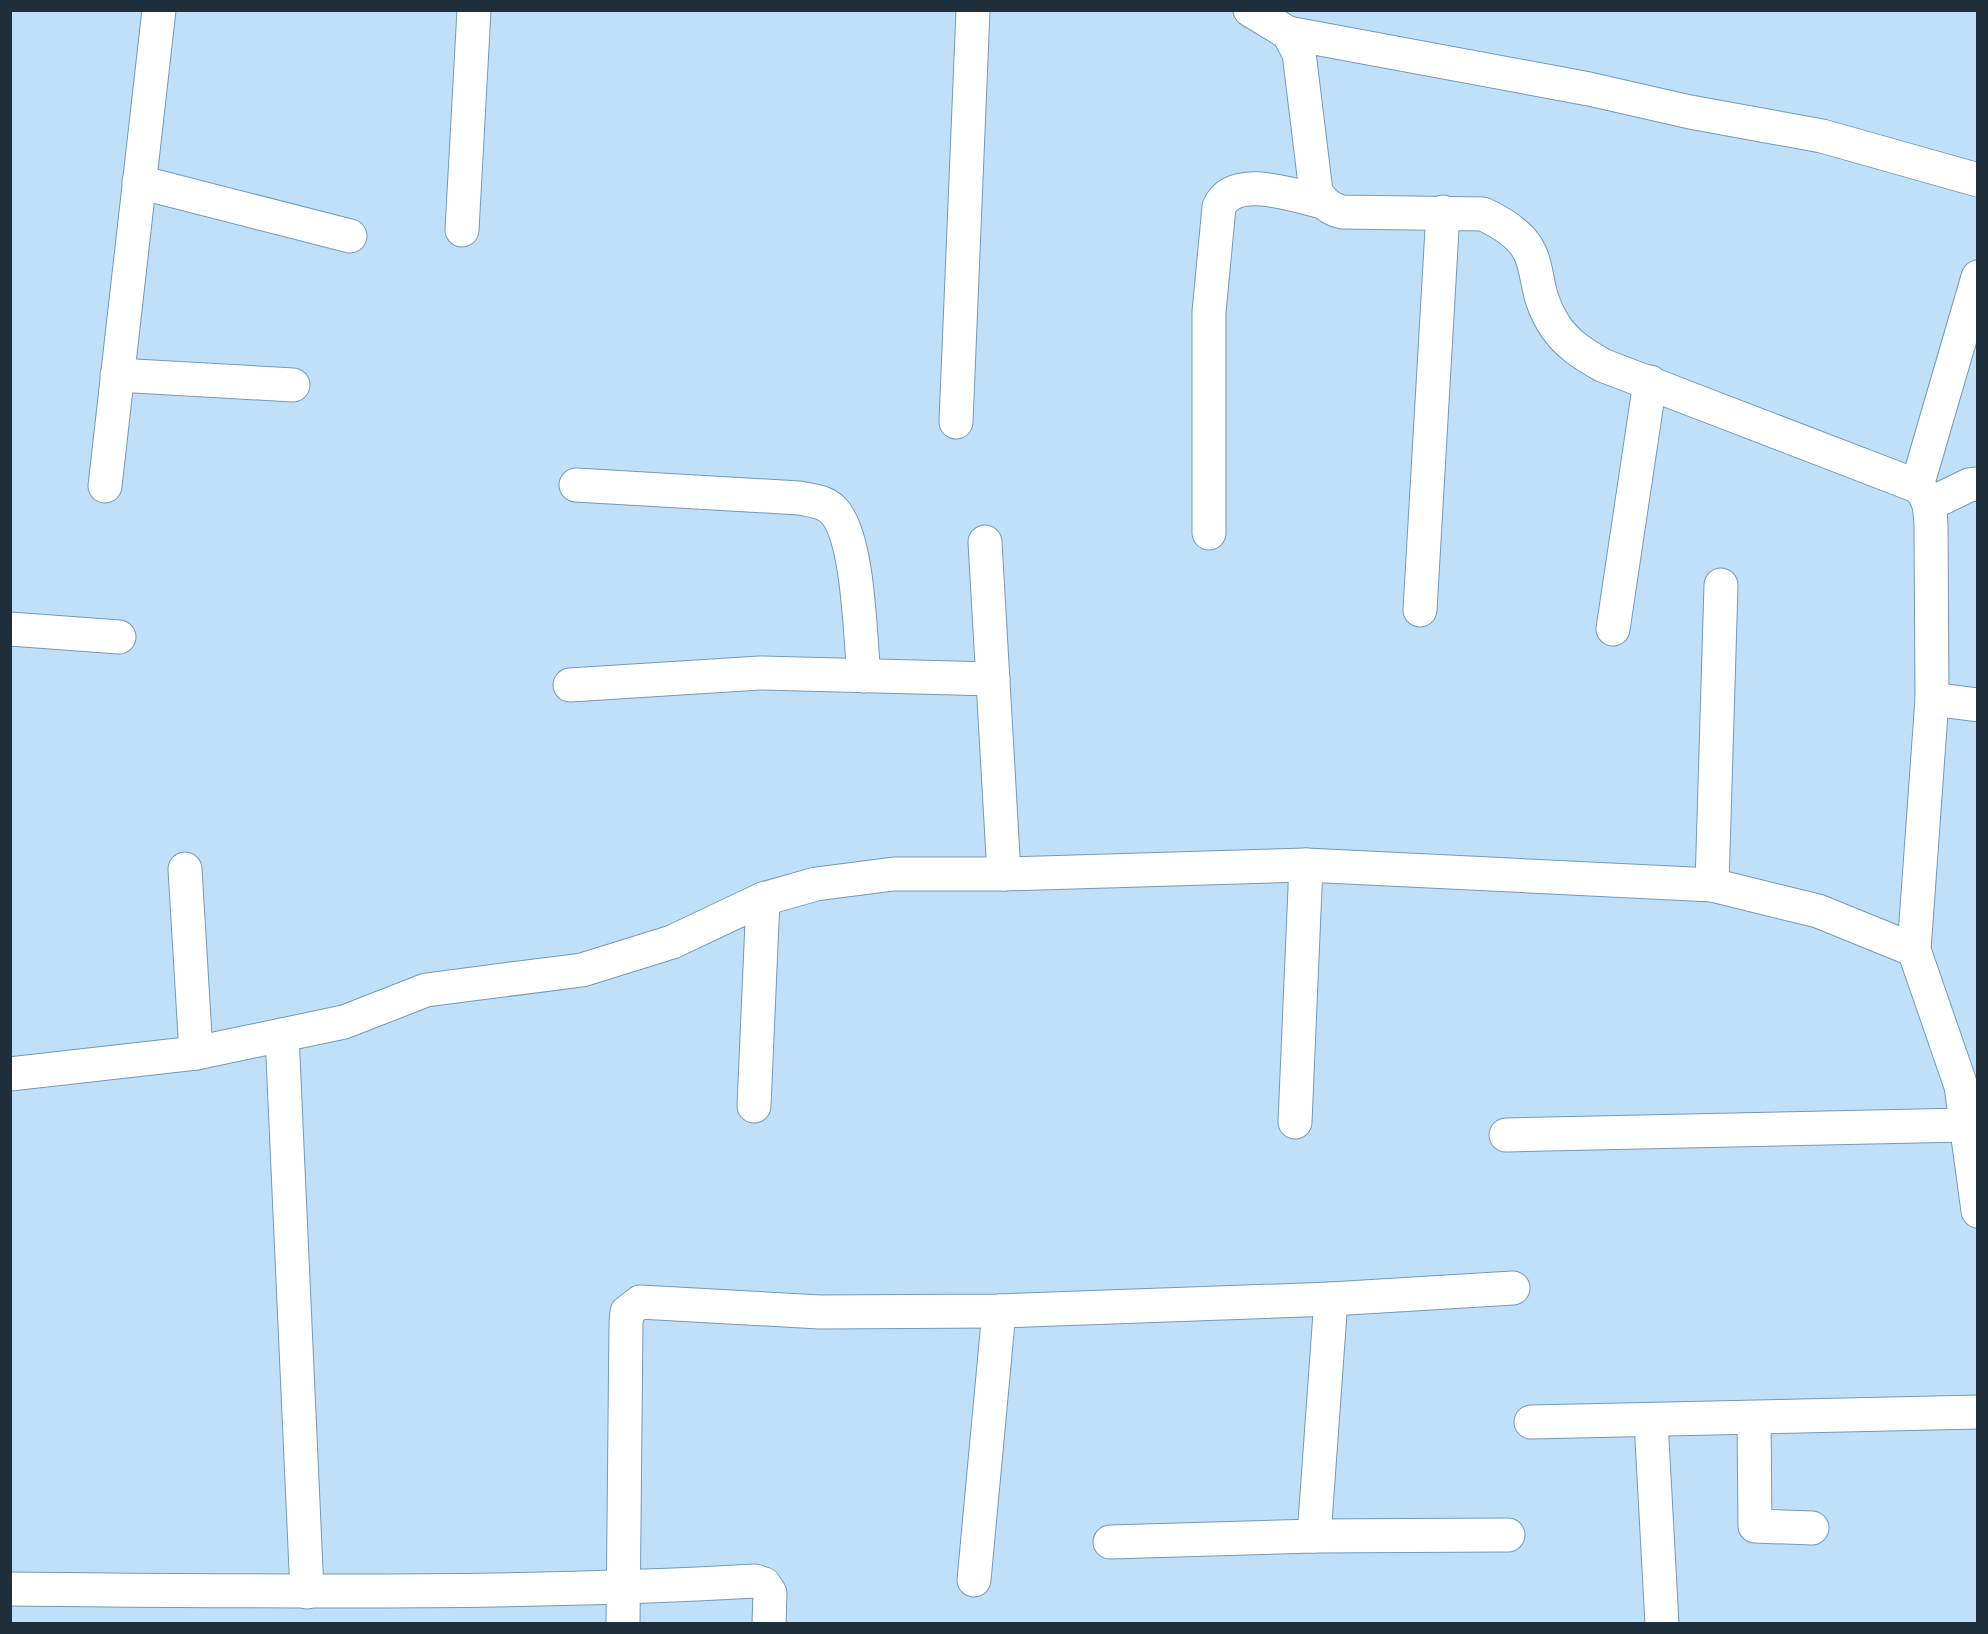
<svg xmlns="http://www.w3.org/2000/svg" width="1988" height="1634" viewBox="0 0 1988 1634" font-family="Karla,sans-serif">
<style>
.lines{fill:none;stroke-linecap:round;stroke-linejoin:round}
.minor-casing{stroke:#739ab9;stroke-width:35}
.minor{stroke:#fff;stroke-width:33}
</style>
<rect width="100%" height="100%" fill="#c0e0fa"/>
<g class="lines">
<defs>
<g id="minor">
<path d="M1250,10L1288,33L1299,53L1316,192C1323,202 1329,209 1342,212L1483,214C1556,248 1522,276 1555,326C1567,344 1583,354 1602,365L1917,486C1930,497 1930,509 1931,525L1932,699L1914,950L1961,1086L1978,1211"/>
<polyline points="1288,33 1589,89 1690,112 1822,136 1978,180"/>
<polyline points="139,182 350,236"/>
<polyline points="462,230 474,10"/>
<polyline points="117,375 293,385"/>
<polyline points="956,422 973,10"/>
<path d="M576,485L799,498C811,500 824,501 833,510C859,536 860,638 864,676"/>
<polyline points="105,486 159,10"/>
<polyline points="1917,486 1978,277"/>
<polyline points="1930,504 1969,485 1978,484"/>
<path d="M1209,533V312L1219,207C1234,173 1296,196 1323,202"/>
<polyline points="985,542 1004,874"/>
<polyline points="1420,610 1443,212"/>
<polyline points="10,629 119,637"/>
<polyline points="1613,629 1650,382"/>
<polyline points="570,685 760,673 993,679"/>
<polyline points="1932,699 1978,705"/>
<polyline points="185,869 196,1053"/>
<polyline points="1712,885 1721,585"/>
<polyline points="282,1035 307,1592"/>
<polyline points="10,1074 196,1053 344,1022 426,990 582,970 672,942 763,899 816,884 894,874 1004,874 1306,865 1712,885 1818,911 1914,950"/>
<polyline points="754,1106 763,899"/>
<polyline points="1295,1122 1306,865"/>
<polyline points="1506,1135 1965,1125"/>
<polyline points="1331,1299 1513,1288"/>
<polyline points="1754,1419 1755,1526 1812,1528"/>
<polyline points="1651,1421 1662,1624"/>
<polyline points="1531,1422 1978,1412"/>
<polyline points="1110,1542 1314,1536"/>
<polyline points="974,1580 999,1311"/>
<path d="M10,1589C259,1591 507,1595 755,1581L764,1584L770,1593L769,1624"/>
<polyline points="623,1624 626,1323 627,1312 640,1302 820,1312 999,1311 1331,1299 1314,1536 1508,1535"/>
</g>
</defs>
<use href="#minor" class="minor-casing"/>
<use href="#minor" class="minor"/>
</g>
<rect width="1988" height="1634" fill="none" stroke="#1f2e3b" stroke-width="24"/>
</svg>
